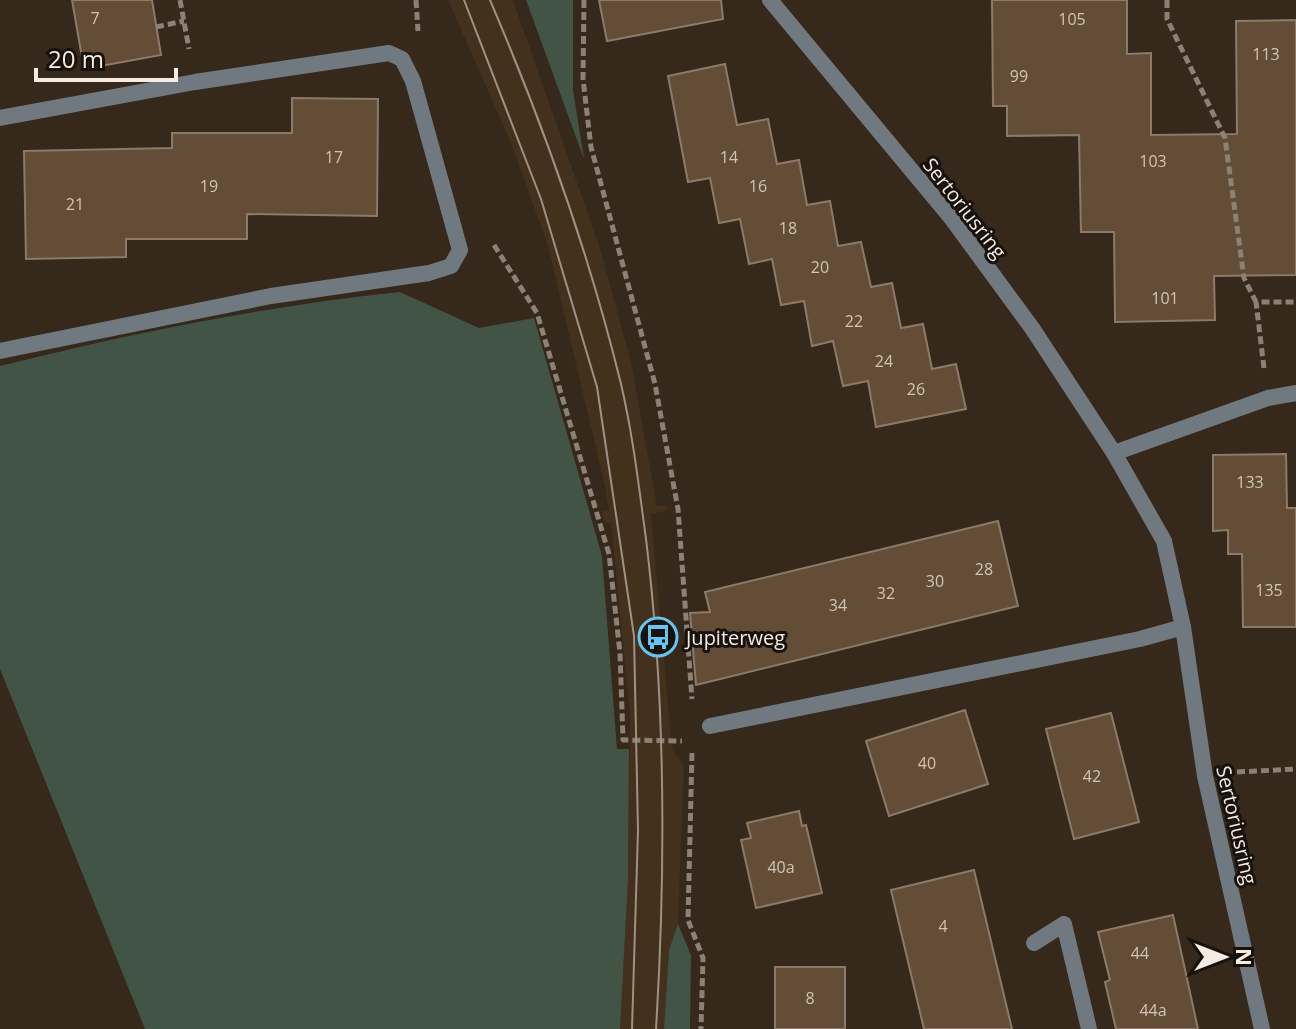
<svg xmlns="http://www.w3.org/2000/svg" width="1296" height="1029" viewBox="0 0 1296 1029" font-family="'Open Sans',sans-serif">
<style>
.built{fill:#43301d}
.green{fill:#415445}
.building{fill:#634d37;stroke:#8b7a6a;stroke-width:2}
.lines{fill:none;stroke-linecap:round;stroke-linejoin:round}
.path{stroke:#8c8175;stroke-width:5;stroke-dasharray:8 4;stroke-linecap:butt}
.service{stroke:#70797f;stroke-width:16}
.minor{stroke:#70797f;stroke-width:16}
.tram{stroke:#9d9287;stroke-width:2}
.labels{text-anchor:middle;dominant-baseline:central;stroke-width:6;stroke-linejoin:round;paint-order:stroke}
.number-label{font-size:16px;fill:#d0c4b7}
.street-label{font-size:20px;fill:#f4ebe2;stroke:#18120c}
.poi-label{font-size:20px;fill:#f4ebe2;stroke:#18120c;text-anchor:start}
</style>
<rect width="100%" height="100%" fill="#36281a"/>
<polygon class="built" points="448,0 513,0 600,248 631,362 657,506 666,505 667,511 651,514 672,749 684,766 678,924 669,950 664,1029 620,1029 628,881 630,715 611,522 605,523 602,511 609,511 605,486 548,246 511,143"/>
<g class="green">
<polygon points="526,0 573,0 573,90 584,159"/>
<path d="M400,292L479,328L534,318L602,556L617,749H629L628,881L620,1029H145L0,669V366C132,333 265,306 400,292Z"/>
<polygon points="678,924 691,955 690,1029 664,1029 669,950"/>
</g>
<g class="building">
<polygon points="72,0 152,0 161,55 84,69"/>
<polygon points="599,0 721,0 723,19 607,41"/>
<polygon points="992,0 1127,0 1127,54 1151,53 1151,135 1237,134 1236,21 1296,20 1296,275 1214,276 1215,320 1115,322 1114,232 1081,232 1079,135 1007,136 1007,106 993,106"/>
<polygon points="725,64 737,125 768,119 777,164 799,160 807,205 830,201 838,246 861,242 871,287 892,283 901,328 923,324 932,369 956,364 966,409 876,427 868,381 843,386 833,341 812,346 804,301 781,305 772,259 749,264 740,219 719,223 710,178 688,182 668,76"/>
<polygon points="292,98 378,99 377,216 247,214 247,239 126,239 126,257 26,259 24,151 172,148 172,133 292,133"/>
<polygon points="1286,454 1287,508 1296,508 1296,627 1243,627 1242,554 1228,554 1228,530 1213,531 1213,455"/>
<polygon points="998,521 1018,606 696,685 690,613 710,612 705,592"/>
<polygon points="965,710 988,784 889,816 866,741"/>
<polygon points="1111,713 1139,822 1074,839 1046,729"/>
<polygon points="799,811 802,826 806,825 822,893 756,908 741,840 751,838 747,823"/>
<polygon points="974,870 1012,1029 924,1029 891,890"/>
<polygon points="1173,915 1198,1029 1116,1029 1105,982 1110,980 1098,932"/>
<rect x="775" y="967" width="70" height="62"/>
</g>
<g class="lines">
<g class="path">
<polyline points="180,0 189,49"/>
<polyline points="416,0 418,31"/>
<polyline points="584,0 583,79 591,147 655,384 678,509 692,699"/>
<polyline points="1167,0 1167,19 1225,138 1244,278 1256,302"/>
<polyline points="156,27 184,21"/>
<polyline points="494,245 537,313 609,554 620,653 623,740 682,741"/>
<polyline points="1264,368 1256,302 1296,302"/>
<polyline points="692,753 688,920 703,958 701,1029"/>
<polyline points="1237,772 1296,769"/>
</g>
<polyline class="service" points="1034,943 1064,924 1089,1029"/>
<g class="minor">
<polyline points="770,0 952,219 1032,328 1114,453 1164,541 1183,627 1205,776 1262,1029"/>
<polyline points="0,118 195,82 389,53 402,59 413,81 460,250 451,266 429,273 271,296 0,351"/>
<polyline points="1114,453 1268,398 1296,393"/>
<polyline points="710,726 1140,639 1183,627"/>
</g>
<g class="tram">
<polyline points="464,0 541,199 597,387 634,636 638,830 632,1029"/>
<path d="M490,0C543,124 589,253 621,384C633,435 639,488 646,539C666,702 666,865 656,1029"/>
</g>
</g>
<defs>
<symbol id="bus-ring" viewBox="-11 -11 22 22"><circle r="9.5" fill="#18120c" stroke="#67c4f0" stroke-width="1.5"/><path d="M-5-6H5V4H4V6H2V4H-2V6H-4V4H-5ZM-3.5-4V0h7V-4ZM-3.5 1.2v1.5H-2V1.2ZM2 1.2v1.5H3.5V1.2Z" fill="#67c4f0"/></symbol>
</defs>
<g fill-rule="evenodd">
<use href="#bus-ring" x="636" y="615" width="44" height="44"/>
</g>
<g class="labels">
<g class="number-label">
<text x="95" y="18">7</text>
<text x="1072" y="19">105</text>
<text x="1266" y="54">113</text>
<text x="1019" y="76">99</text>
<text x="334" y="157">17</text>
<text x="729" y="157">14</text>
<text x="1153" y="161">103</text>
<text x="209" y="186">19</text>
<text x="758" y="186">16</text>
<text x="75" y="204">21</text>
<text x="788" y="228">18</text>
<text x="820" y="267">20</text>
<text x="1165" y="298">101</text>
<text x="854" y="321">22</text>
<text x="884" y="361">24</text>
<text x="916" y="389">26</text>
<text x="1250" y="482">133</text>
<text x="984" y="569">28</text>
<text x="935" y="581">30</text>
<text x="1269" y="590">135</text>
<text x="886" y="593">32</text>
<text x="838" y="605">34</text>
<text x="927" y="763">40</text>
<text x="1092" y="776">42</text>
<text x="781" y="867">40a</text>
<text x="943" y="926">4</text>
<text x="1140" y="953">44</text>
<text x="810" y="998">8</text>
<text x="1153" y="1010">44a</text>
</g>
<g class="street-label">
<text transform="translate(965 208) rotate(52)">Sertoriusring</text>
<text transform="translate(1237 825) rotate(77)">Sertoriusring</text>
</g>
<g class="poi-label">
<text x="686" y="637">Jupiterweg</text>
</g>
</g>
<g transform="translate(1224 957) rotate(90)" stroke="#18120c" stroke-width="6" paint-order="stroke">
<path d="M0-6L14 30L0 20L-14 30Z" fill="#f4ebe2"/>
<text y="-12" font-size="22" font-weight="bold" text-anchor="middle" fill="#f4ebe2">N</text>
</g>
<path d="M36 68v12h140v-12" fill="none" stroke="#f4ebe2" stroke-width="4"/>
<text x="48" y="68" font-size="24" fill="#f4ebe2" stroke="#18120c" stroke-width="6" paint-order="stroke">20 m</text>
</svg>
